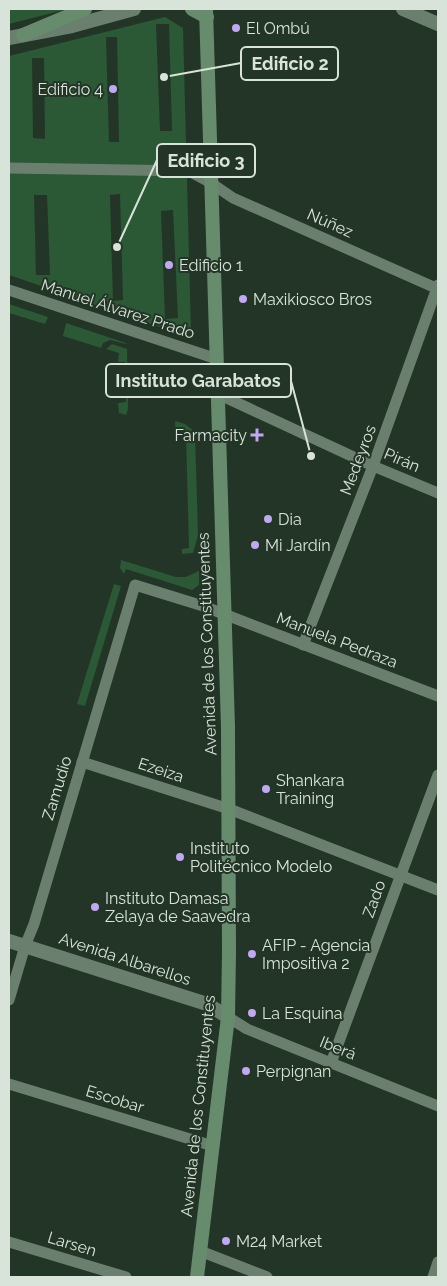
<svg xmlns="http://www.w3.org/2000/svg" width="447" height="1286" viewBox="0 0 447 1286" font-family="Raleway,sans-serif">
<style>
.green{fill:#2b5835;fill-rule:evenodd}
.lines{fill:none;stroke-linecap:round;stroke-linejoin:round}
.minor{stroke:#6b7f6e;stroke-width:11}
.tertiary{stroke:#6b7f6e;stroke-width:14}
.secondary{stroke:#668c6d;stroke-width:14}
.poi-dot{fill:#c1a8f3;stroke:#233526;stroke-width:2}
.labels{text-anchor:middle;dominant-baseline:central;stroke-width:4;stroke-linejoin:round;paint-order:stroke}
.poi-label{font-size:16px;fill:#d8e3d9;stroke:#233526;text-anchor:start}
.street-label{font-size:16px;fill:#d8e3d9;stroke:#233526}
.leader{fill:none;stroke:#d8e3d9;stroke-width:2}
.callout-dot{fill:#d8e3d9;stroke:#233526;stroke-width:2}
.callout{fill:#233526;stroke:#d8e3d9;stroke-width:2}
.callout-label{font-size:18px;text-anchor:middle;font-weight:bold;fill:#d8e3d9}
</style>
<rect width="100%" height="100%" fill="#233526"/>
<g class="green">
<polygon points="9,9 68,9 9,24"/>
<path d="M165,17L183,28L191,331L186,336L9,275V56ZM156,24H169L172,131H160ZM106,37H117L119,142H109ZM32,58H44L45,139L33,138ZM120,194L123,300L113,301L110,195ZM34,195H47L50,275H36ZM173,210L178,318L165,319L161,211Z"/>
<polygon points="9,304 48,317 45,324 9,313"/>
<polygon points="66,323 126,343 126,344 110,340 103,343 101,348 63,336"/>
<polygon points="112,344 127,349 128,409 126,415 119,413 118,403 126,402 125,362 118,362 119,353 106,349"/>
<polygon points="175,421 185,424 195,432 198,535 193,553 182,554 182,549 189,548 186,435 176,435"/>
<polygon points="121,560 176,577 186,577 199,571 199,585 192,590 126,569 124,574 120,568"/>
<polygon points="114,584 121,586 85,706 77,704"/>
</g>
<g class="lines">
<g class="minor">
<polyline points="9,168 189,171 211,183 233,198 438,289"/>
<polyline points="9,290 217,359"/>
<polyline points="218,394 373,466 438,493"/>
<polyline points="303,645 373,466 438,285"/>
<polyline points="82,762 229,809 438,890"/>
<polyline points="9,1000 25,946 34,924 135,585 203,606 438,696"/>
<polyline points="228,1017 247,1029 438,1106"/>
<polyline points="331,1063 438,775"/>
<polyline points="9,1084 213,1146"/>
<polyline points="9,1242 126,1277"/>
<polyline points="200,1251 267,1277"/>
<polyline points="433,1277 438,1262"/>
</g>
<g class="tertiary">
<polyline points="403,9 438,24"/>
<polyline points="9,38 72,26 134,9"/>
<polyline points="9,941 207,1004 228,1017"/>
</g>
<g class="secondary">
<polyline points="192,9 207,17"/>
<polyline points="23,35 85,9"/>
<polyline points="197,1277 228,1017 229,952 228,727 206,9"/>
</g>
</g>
<g class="poi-dot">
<circle cx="236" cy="28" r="5"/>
<circle cx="113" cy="89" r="5"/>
<circle cx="169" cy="265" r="5"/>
<circle cx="243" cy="299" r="5"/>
<path d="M254.5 427.5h5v5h5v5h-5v5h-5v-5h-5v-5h5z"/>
<circle cx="268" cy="519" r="5"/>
<circle cx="255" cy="545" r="5"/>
<circle cx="266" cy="789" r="5"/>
<circle cx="180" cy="857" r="5"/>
<circle cx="95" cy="907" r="5"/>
<circle cx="252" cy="954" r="5"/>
<circle cx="252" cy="1013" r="5"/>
<circle cx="246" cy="1071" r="5"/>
<circle cx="226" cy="1241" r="5"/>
</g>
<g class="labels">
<g class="poi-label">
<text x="246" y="28">El Ombú</text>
<text x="103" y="89" text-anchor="end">Edificio 4</text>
<text x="179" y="265">Edificio 1</text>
<text x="253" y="299">Maxikiosco Bros</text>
<text x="247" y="435" text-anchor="end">Farmacity</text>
<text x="278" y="519">Dia</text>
<text x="265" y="545">Mi Jardín</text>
<text x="276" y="780">Shankara<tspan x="276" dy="18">Training</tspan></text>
<text x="190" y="848">Instituto<tspan x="190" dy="18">Politécnico Modelo</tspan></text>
<text x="105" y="898">Instituto Damasa<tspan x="105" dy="18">Zelaya de Saavedra</tspan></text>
<text x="262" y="945">AFIP - Agencia<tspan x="262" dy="18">Impositiva 2</tspan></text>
<text x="262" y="1013">La Esquina</text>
<text x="256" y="1071">Perpignan</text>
<text x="236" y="1241">M24 Market</text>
</g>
<g class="street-label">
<text transform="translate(330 223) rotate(24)">Núñez</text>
<text transform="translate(118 309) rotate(18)">Manuel Álvarez Prado</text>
<text transform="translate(358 460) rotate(-69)">Medeyros</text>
<text transform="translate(402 460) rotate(23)">Pirán</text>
<text transform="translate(337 640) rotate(21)">Manuela Pedraza</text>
<text transform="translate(207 644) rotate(-92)">Avenida de los Constituyentes</text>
<text transform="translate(161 770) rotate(18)">Ezeiza</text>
<text transform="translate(57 788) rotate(-73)">Zamudio</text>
<text transform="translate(374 899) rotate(-70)">Zado</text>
<text transform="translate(125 959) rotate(18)">Avenida Albarellos</text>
<text transform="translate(338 1048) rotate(22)">Iberá</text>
<text transform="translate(115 1099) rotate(17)">Escobar</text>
<text transform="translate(198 1106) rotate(-84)">Avenida de los Constituyentes</text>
<text transform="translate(72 1244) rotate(17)">Larsen</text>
</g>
</g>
<path class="leader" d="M164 77L241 63M117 247L157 160M311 456L291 381"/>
<g class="callout-dot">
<circle cx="164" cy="77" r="5"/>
<circle cx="117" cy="247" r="5"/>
<circle cx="311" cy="456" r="5"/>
</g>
<g class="callout">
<rect x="241" y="47" width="97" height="33" rx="5"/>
<rect x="157" y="144" width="98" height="33" rx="5"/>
<rect x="106" y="364" width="185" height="33" rx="5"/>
</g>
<g class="callout-label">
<text x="290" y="70">Edificio 2</text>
<text x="206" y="167">Edificio 3</text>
<text x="198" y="387">Instituto Garabatos</text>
</g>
<rect width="447" height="1286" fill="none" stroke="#d8e3d9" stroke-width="20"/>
</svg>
